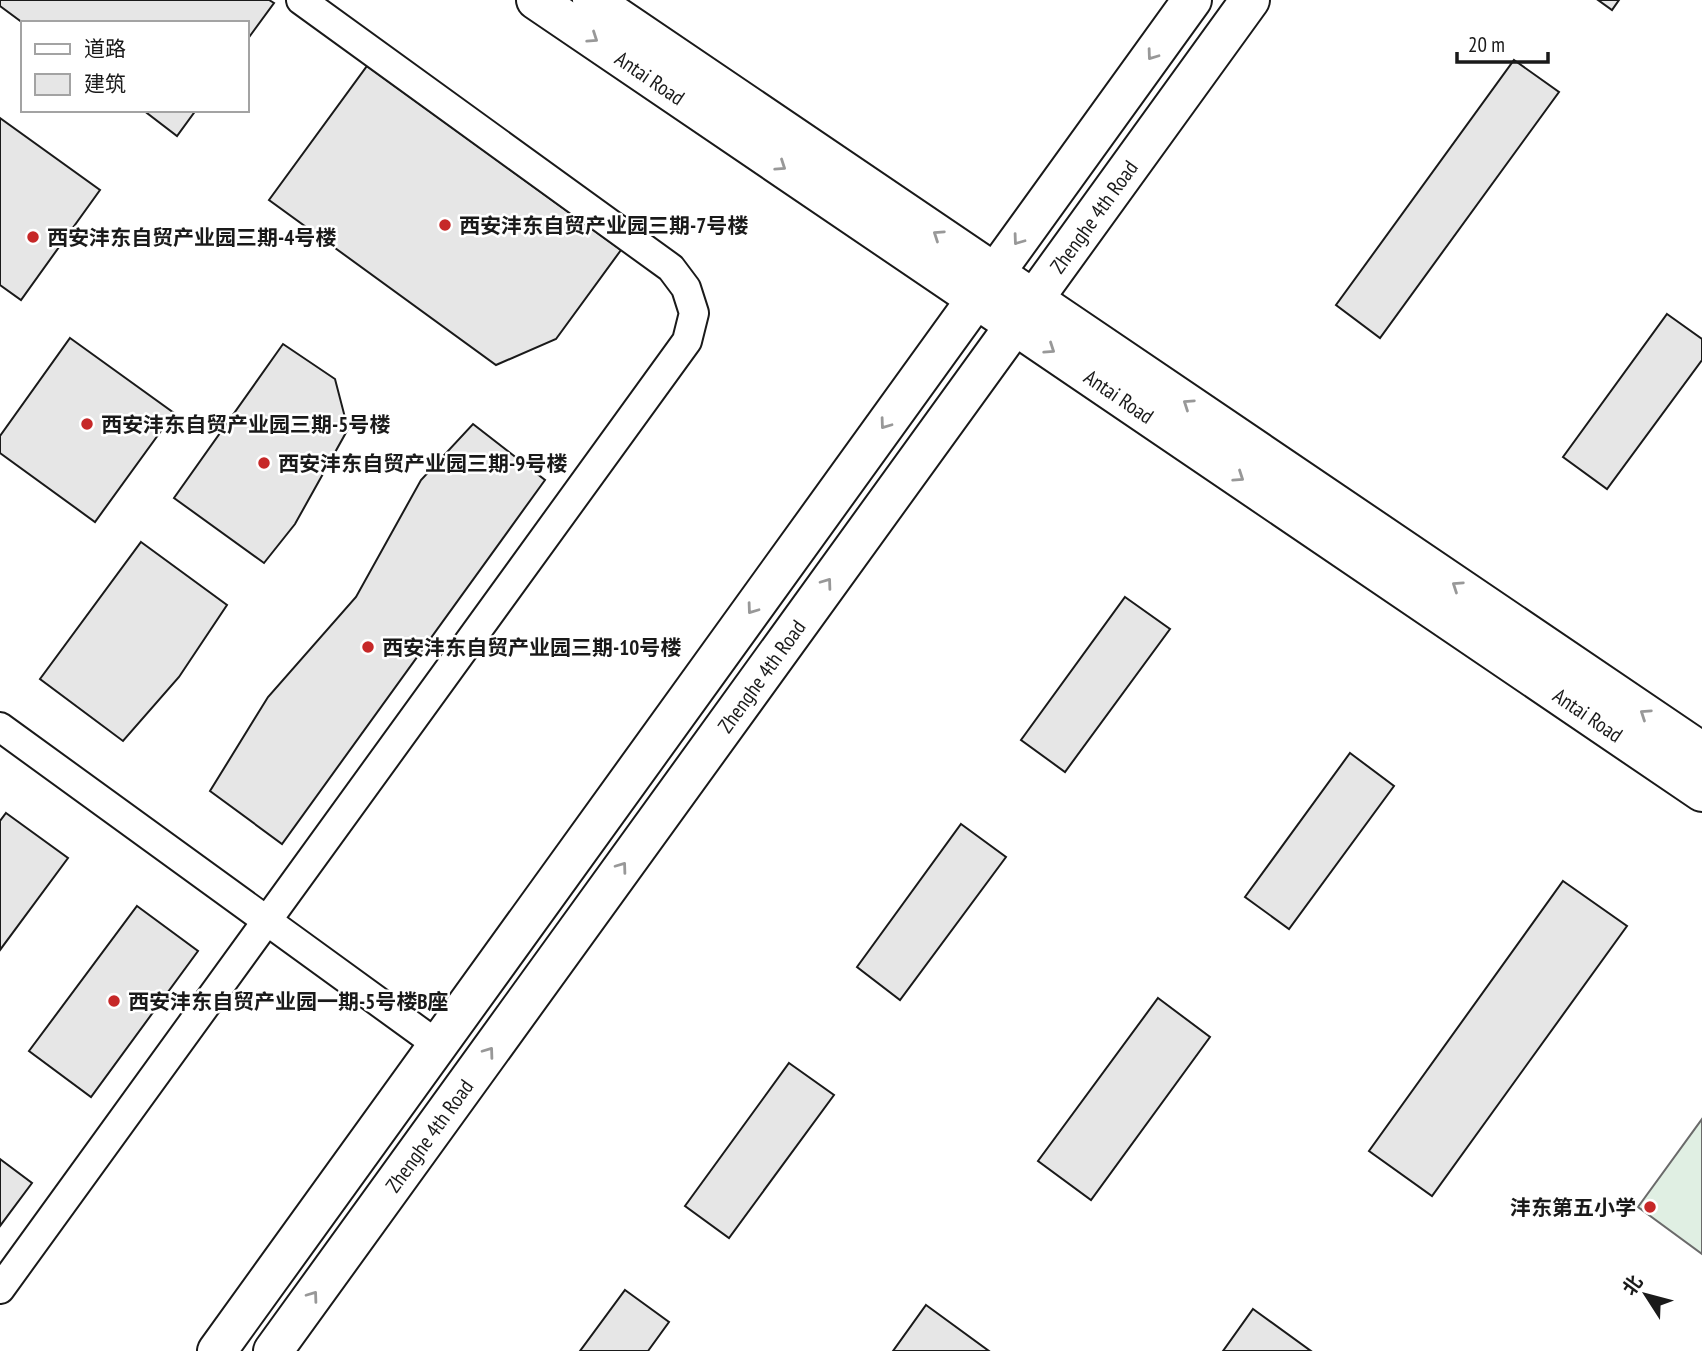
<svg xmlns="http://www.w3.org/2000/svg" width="1702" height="1351" viewBox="0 0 1702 1351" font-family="'PT Sans Narrow','Noto Sans SC',sans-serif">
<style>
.green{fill:#e0efe3;stroke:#6a6a6a;stroke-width:2}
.building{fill:#e6e6e6;stroke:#1a1a1a;stroke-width:2}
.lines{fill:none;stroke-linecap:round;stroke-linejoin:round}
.street-casing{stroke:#1a1a1a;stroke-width:32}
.secondary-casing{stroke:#1a1a1a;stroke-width:42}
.street{stroke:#fff;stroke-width:28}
.secondary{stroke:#fff;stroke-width:38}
.oneway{stroke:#989898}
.poi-dot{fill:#c62828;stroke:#fff;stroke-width:2.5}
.labels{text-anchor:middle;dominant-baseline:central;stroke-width:5;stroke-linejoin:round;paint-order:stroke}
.street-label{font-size:21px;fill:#1a1a1a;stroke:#fff}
.poi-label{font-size:21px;font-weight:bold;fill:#1a1a1a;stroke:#fff;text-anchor:start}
</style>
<rect width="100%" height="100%" fill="#fff"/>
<polygon class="green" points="1702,1119 1702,1254 1638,1207"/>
<g class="building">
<polygon points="0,0 269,0 274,3 247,40 247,23 23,23 0,6"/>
<polygon points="1598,0 1619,0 1612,10"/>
<polygon points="1514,60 1559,92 1380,338 1336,305"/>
<polygon points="367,66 621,250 556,339 496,365 269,200"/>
<polygon points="143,110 196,110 177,136"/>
<polygon points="0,118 100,190 21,300 0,285"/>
<polygon points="1667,314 1702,339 1702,360 1607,489 1563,457"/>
<polygon points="70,338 174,413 95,522 0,453 0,436"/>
<polygon points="283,344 335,379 348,429 295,524 264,563 174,498"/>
<polygon points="473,424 545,480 282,844 210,791 268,697 356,597 421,480"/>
<polygon points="141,542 227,605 179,677 123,741 40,679"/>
<polygon points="1125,597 1170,629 1065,772 1021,740"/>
<polygon points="1350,753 1394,786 1289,929 1245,897"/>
<polygon points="6,813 68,858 0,950 0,821"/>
<polygon points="961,824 1006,857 900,1000 857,967"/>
<polygon points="1563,881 1627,926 1432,1196 1369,1151"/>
<polygon points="137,906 198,951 91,1097 29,1051"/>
<polygon points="1158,998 1210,1037 1091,1200 1038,1161"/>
<polygon points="789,1063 834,1095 729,1238 685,1206"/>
<polygon points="0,1159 32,1183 0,1226"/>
<polygon points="625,1290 669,1322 648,1351 580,1351"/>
<polygon points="926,1305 989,1351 893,1351"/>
<polygon points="1253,1309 1311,1351 1223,1351"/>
</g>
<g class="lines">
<defs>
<g id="street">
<polyline points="0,727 438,1045"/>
<polyline points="0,1289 687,341 694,313 686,288 671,268 301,0"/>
</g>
<g id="secondary">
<path id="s1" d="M536,0L1702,792"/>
<polyline points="592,0 1702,752"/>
<polyline points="217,1351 1192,0"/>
<path id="s2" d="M273,1351L1250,0"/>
</g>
</defs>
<use href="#street" class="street-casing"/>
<use href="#secondary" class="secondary-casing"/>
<use href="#street" class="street"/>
<use href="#secondary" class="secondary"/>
</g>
<defs><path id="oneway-chevron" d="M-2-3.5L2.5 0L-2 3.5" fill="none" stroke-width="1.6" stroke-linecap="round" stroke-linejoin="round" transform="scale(1.75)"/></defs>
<g class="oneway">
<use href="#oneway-chevron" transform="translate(593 38) rotate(34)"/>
<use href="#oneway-chevron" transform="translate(1152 55) rotate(126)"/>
<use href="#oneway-chevron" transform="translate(781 166) rotate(34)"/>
<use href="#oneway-chevron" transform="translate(938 235) rotate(-146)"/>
<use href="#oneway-chevron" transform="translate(1018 240) rotate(126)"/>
<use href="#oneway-chevron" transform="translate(1050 349) rotate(34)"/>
<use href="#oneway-chevron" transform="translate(1188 404) rotate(-146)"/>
<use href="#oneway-chevron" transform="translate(885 424) rotate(126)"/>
<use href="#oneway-chevron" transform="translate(1239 477) rotate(34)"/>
<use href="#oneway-chevron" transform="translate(827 583) rotate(-54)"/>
<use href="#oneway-chevron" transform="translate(1457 586) rotate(-146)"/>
<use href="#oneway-chevron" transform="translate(752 609) rotate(126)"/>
<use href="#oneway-chevron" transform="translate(1645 714) rotate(-146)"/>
<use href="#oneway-chevron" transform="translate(622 867) rotate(-54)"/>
<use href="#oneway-chevron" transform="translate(489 1052) rotate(-54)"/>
<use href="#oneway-chevron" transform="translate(313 1296) rotate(-54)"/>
</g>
<g class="poi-dot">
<circle cx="445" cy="225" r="7"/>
<circle cx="33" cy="237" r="7"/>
<circle cx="87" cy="424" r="7"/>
<circle cx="264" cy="463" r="7"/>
<circle cx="368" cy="647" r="7"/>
<circle cx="114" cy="1001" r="7"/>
<circle cx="1650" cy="1207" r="7"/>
</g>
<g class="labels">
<g class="street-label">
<text stroke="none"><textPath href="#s1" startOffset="138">Antai Road</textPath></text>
<text stroke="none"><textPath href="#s2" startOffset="1400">Zhenghe 4th Road</textPath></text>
<text stroke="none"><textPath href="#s1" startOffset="705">Antai Road</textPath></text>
<text stroke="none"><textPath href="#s2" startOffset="833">Zhenghe 4th Road</textPath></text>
<text stroke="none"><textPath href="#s1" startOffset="1272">Antai Road</textPath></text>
<text stroke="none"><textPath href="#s2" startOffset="266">Zhenghe 4th Road</textPath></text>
</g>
<g class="poi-label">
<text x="459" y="225">西安沣东自贸产业园三期-7号楼</text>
<text x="47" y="237">西安沣东自贸产业园三期-4号楼</text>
<text x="101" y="424">西安沣东自贸产业园三期-5号楼</text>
<text x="278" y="463">西安沣东自贸产业园三期-9号楼</text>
<text x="382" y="647">西安沣东自贸产业园三期-10号楼</text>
<text x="128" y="1001">西安沣东自贸产业园一期-5号楼B座</text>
<text x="1636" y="1207" text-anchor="end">沣东第五小学</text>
</g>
</g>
<rect x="21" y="21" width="228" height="91" fill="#ffffff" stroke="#a3a3a3" stroke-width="2"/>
<rect x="35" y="44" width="35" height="10" fill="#ffffff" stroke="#a3a3a3" stroke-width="2"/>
<text x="84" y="56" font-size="21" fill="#1a1a1a">道路</text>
<rect x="35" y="74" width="35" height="21" fill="#e6e6e6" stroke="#a3a3a3" stroke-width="2"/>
<text x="84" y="91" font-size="21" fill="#1a1a1a">建筑</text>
<g transform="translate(1646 1295) rotate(306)" stroke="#ffffff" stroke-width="5" paint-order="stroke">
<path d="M0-5L12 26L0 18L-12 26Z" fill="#1a1a1a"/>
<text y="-10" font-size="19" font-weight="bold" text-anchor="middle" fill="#1a1a1a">北</text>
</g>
<path d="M1457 52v10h91v-10" fill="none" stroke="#1a1a1a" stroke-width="3.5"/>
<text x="1468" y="52" font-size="21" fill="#1a1a1a" stroke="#ffffff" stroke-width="5" paint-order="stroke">20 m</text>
</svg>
